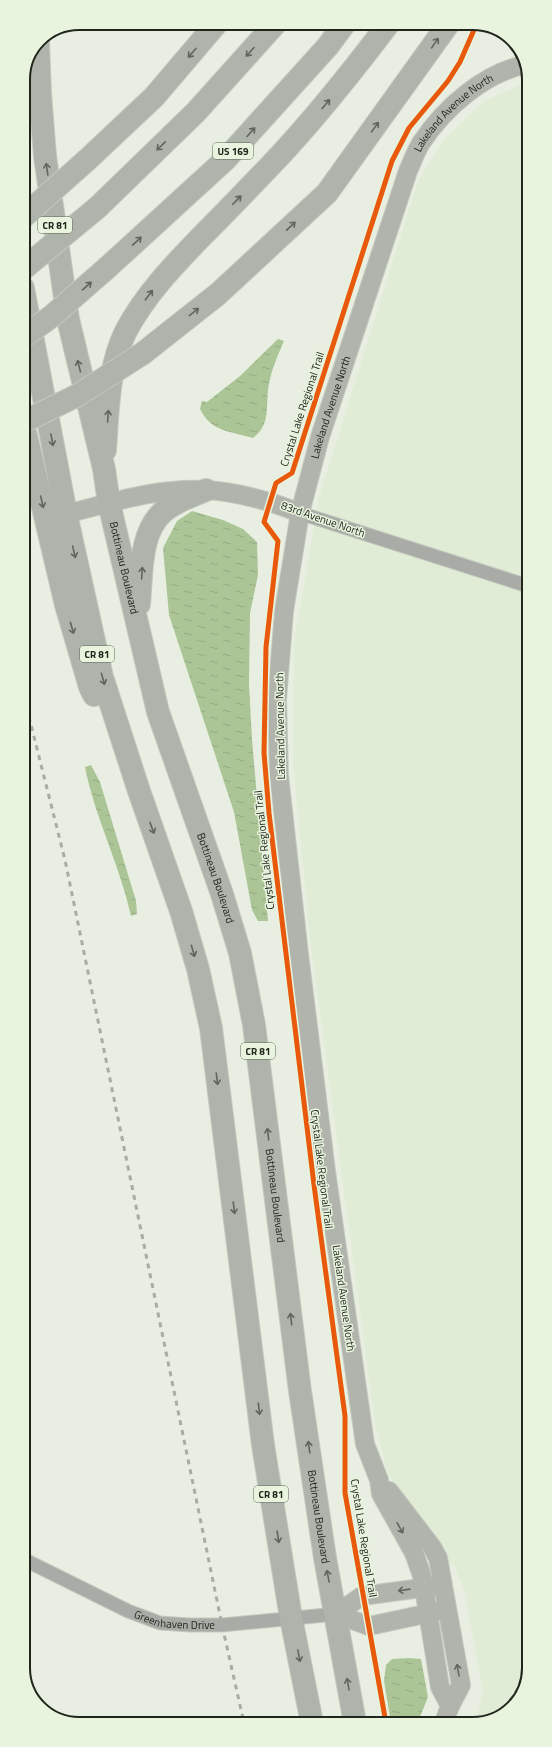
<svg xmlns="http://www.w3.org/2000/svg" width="552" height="1747" viewBox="0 0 552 1747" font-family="'Titillium Web',sans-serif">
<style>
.built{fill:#e0ecd5}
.water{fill:url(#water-ripples)}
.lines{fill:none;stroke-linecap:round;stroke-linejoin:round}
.street-casing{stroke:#c4cabf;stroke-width:15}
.secondary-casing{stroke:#c4cabf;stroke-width:20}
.highway-casing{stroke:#c4cabf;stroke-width:24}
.street{stroke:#a8aba6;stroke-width:13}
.secondary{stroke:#b1b4ad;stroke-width:18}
.highway{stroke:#aeb3ab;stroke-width:22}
.rail{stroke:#a8aca6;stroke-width:3;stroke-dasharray:5 5;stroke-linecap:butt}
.highway-bridge-casing{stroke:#c4cabf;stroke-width:24;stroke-linecap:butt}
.highway-bridge{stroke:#aeb3ab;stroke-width:22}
.cycleway-casing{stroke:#e8f4dd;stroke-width:8}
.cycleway{stroke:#e8590c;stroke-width:5}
.oneway{stroke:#60655d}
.oneway2{stroke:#62665e}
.labels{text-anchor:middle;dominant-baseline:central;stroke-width:3;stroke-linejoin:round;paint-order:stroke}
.shield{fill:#e8f4dd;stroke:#5d6457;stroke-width:1}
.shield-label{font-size:10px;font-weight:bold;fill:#21261d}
.street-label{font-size:11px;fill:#21261d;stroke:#e8f4dd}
.rim{fill:none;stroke:#21261d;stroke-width:2}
</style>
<defs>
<pattern id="water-ripples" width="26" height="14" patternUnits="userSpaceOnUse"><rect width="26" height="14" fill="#acc596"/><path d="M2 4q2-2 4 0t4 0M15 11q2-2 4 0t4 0" fill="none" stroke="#94a981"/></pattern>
</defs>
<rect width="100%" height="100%" fill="#e8efe2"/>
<polygon class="built" points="527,82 529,1668 517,1702 487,1722 476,1722 483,1693 465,1592 454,1564 446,1562 388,1474 375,1423 310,939 293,763 294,642 319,497 418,181 444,140 484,101"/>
<g class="water">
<path d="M278,339L284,341C277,357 270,373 268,390C266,409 270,425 253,438C230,431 211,432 200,409L202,401L207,402L240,376Z"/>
<polygon points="192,511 223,520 243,529 257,542 258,575 250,613 249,684 252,740 268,921 258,921 252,910 234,812 169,615 163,548 177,521"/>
<path d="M91,765L100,782L136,901L137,914L131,916C120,865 95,818 85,767Z"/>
<polygon points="409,1658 421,1659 428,1697 418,1722 391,1723 384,1681 386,1665 392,1659"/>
</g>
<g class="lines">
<defs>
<g id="street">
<polyline points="300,513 528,586"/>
<path id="s1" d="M25,1560L128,1611L160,1623L190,1625H222L336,1614"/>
</g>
<g id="secondary">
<path d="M66,514C111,503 158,487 206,490C239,492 270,501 300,513"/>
<polyline points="389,1491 432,1547 438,1558 461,1685 450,1706 444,1722"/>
<polyline points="336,1614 369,1626 439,1611"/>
<polyline points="336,1614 362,1596 436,1586"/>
<path id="s2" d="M450,1706L440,1687L422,1576L414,1553L381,1494L379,1480L365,1444L326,1171L299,954L279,775L277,700L284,611L300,513L320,437L408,171C412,162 416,151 421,143C445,107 484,73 527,64"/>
</g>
<g id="highway">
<path id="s3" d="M38,43L40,93L45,156L68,319L104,469L109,503L158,712L222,894L240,953L254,1025L300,1391L325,1558L355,1723"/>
<polyline points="87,160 154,97 217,23"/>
<polyline points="97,208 196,112 276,23"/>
<polyline points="108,267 225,160 328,46 345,23"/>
<polyline points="23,288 66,514 102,677 139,791 181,911 198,969 211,1028 263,1445 291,1618 312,1723"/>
<polyline points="142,354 218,294 327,193 449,23"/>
<polyline points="23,423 66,605 90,687 94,695"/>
<path d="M105,450C108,410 108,367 126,331C145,295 173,266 201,237C225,213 248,189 271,165C314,120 352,72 389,23"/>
<path d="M139,604C142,574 139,532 164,511C176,501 192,496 206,490"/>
</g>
</defs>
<use href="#street" class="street-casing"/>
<use href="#secondary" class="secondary-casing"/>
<use href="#highway" class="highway-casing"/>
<use href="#street" class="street"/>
<use href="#secondary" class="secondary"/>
<use href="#highway" class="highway"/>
<polyline class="rail" points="24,697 65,860 222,1625 244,1723"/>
<defs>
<g id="highway-bridge">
<polyline points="23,217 87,160"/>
<polyline points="23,269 97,208"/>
<polyline points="23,337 52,316 108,267"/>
<polyline points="23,422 78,395 142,354"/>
</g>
</defs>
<use href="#highway-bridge" class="highway-bridge-casing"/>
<use href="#highway-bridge" class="highway-bridge"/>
<defs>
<polyline id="cycleway" points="386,1723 345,1493 345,1416 314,1185 269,813 264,753 266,647 278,541 264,522 276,483 292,473 392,161 409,128 448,81 460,62 477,23"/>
</defs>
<use href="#cycleway" class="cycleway-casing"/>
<use href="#cycleway" class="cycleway"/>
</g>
<defs><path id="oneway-shaft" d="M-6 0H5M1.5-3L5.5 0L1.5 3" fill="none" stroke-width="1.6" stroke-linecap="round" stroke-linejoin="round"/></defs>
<g class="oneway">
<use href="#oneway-shaft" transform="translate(435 43) rotate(-55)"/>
<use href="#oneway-shaft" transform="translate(250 52) rotate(132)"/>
<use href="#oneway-shaft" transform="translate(192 53) rotate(131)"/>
<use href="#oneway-shaft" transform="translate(326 104) rotate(-50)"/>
<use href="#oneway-shaft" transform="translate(375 127) rotate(-54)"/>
<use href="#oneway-shaft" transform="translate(251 132) rotate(-48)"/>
<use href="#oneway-shaft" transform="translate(161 146) rotate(136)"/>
<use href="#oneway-shaft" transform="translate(47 169) rotate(-98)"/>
<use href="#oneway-shaft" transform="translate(237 200) rotate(-46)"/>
<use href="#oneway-shaft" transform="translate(291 226) rotate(-43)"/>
<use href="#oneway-shaft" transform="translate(137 241) rotate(-43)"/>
<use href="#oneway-shaft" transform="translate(87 286) rotate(-41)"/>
<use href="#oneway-shaft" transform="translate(149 295) rotate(-53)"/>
<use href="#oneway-shaft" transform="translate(194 312) rotate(-38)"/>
<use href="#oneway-shaft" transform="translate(79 366) rotate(-104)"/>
<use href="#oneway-shaft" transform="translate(108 416) rotate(-86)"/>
<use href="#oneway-shaft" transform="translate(52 440) rotate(79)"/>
<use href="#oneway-shaft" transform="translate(42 502) rotate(77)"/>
<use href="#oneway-shaft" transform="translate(74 552) rotate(77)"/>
<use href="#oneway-shaft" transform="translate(142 573) rotate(-86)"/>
<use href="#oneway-shaft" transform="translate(72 628) rotate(74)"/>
<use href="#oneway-shaft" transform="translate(103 679) rotate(74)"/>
<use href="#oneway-shaft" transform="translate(152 828) rotate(70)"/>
<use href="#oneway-shaft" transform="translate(193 951) rotate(74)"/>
<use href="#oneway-shaft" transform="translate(217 1079) rotate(83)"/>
<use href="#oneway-shaft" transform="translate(268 1134) rotate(-97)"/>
<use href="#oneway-shaft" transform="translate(234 1208) rotate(83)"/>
<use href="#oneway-shaft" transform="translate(291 1319) rotate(-97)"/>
<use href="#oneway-shaft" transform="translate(259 1409) rotate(83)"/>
<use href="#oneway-shaft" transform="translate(309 1447) rotate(-98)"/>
<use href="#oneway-shaft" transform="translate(278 1537) rotate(81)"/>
<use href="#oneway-shaft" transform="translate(328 1576) rotate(-101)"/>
<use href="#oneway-shaft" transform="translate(299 1656) rotate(79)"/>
<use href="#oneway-shaft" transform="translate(348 1684) rotate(-100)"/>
</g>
<g class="oneway2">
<use href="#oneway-shaft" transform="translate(400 1528) rotate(61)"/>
<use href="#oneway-shaft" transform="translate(404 1590) rotate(172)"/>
<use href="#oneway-shaft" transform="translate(458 1670) rotate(-100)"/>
</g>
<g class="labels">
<g class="shield">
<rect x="213" y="143" width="40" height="16" rx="3"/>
<rect x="38" y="217" width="34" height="16" rx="3"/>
<rect x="80" y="646" width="34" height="16" rx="3"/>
<rect x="241" y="1043" width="34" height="16" rx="3"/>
<rect x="254" y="1486" width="34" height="16" rx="3"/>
</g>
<g class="shield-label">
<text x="233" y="151">US 169</text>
<text x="55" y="225">CR 81</text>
<text x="97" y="654">CR 81</text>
<text x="258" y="1051">CR 81</text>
<text x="271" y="1494">CR 81</text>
</g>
<g class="street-label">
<text stroke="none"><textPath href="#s2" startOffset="1651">Lakeland Avenue North</textPath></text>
<text stroke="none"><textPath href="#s2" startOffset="1327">Lakeland Avenue North</textPath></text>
<text transform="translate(302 409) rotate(-72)">Crystal Lake Regional Trail</text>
<text transform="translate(323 519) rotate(19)">83rd Avenue North</text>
<text stroke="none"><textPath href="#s3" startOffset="533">Bottineau Boulevard</textPath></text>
<text transform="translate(280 726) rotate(-91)">Lakeland Avenue North</text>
<text transform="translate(264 850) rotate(-96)">Crystal Lake Regional Trail</text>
<text stroke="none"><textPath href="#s3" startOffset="857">Bottineau Boulevard</textPath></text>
<text transform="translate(322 1169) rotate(83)">Crystal Lake Regional Trail</text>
<text stroke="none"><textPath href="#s3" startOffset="1181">Bottineau Boulevard</textPath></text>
<text transform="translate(344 1298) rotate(82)">Lakeland Avenue North</text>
<text stroke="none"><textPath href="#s3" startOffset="1505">Bottineau Boulevard</textPath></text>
<text transform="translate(364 1538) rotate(81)">Crystal Lake Regional Trail</text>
<text stroke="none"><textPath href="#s1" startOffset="163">Greenhaven Drive</textPath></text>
</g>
</g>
<path d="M0 0H552V1747H0ZM79 30H473A49 49 0 0 1 522 79V1668A49 49 0 0 1 473 1717H79A49 49 0 0 1 30 1668V79A49 49 0 0 1 79 30Z" fill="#e8f4dd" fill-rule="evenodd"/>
<path class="rim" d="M79 30H473A49 49 0 0 1 522 79V1668A49 49 0 0 1 473 1717H79A49 49 0 0 1 30 1668V79A49 49 0 0 1 79 30Z"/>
</svg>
